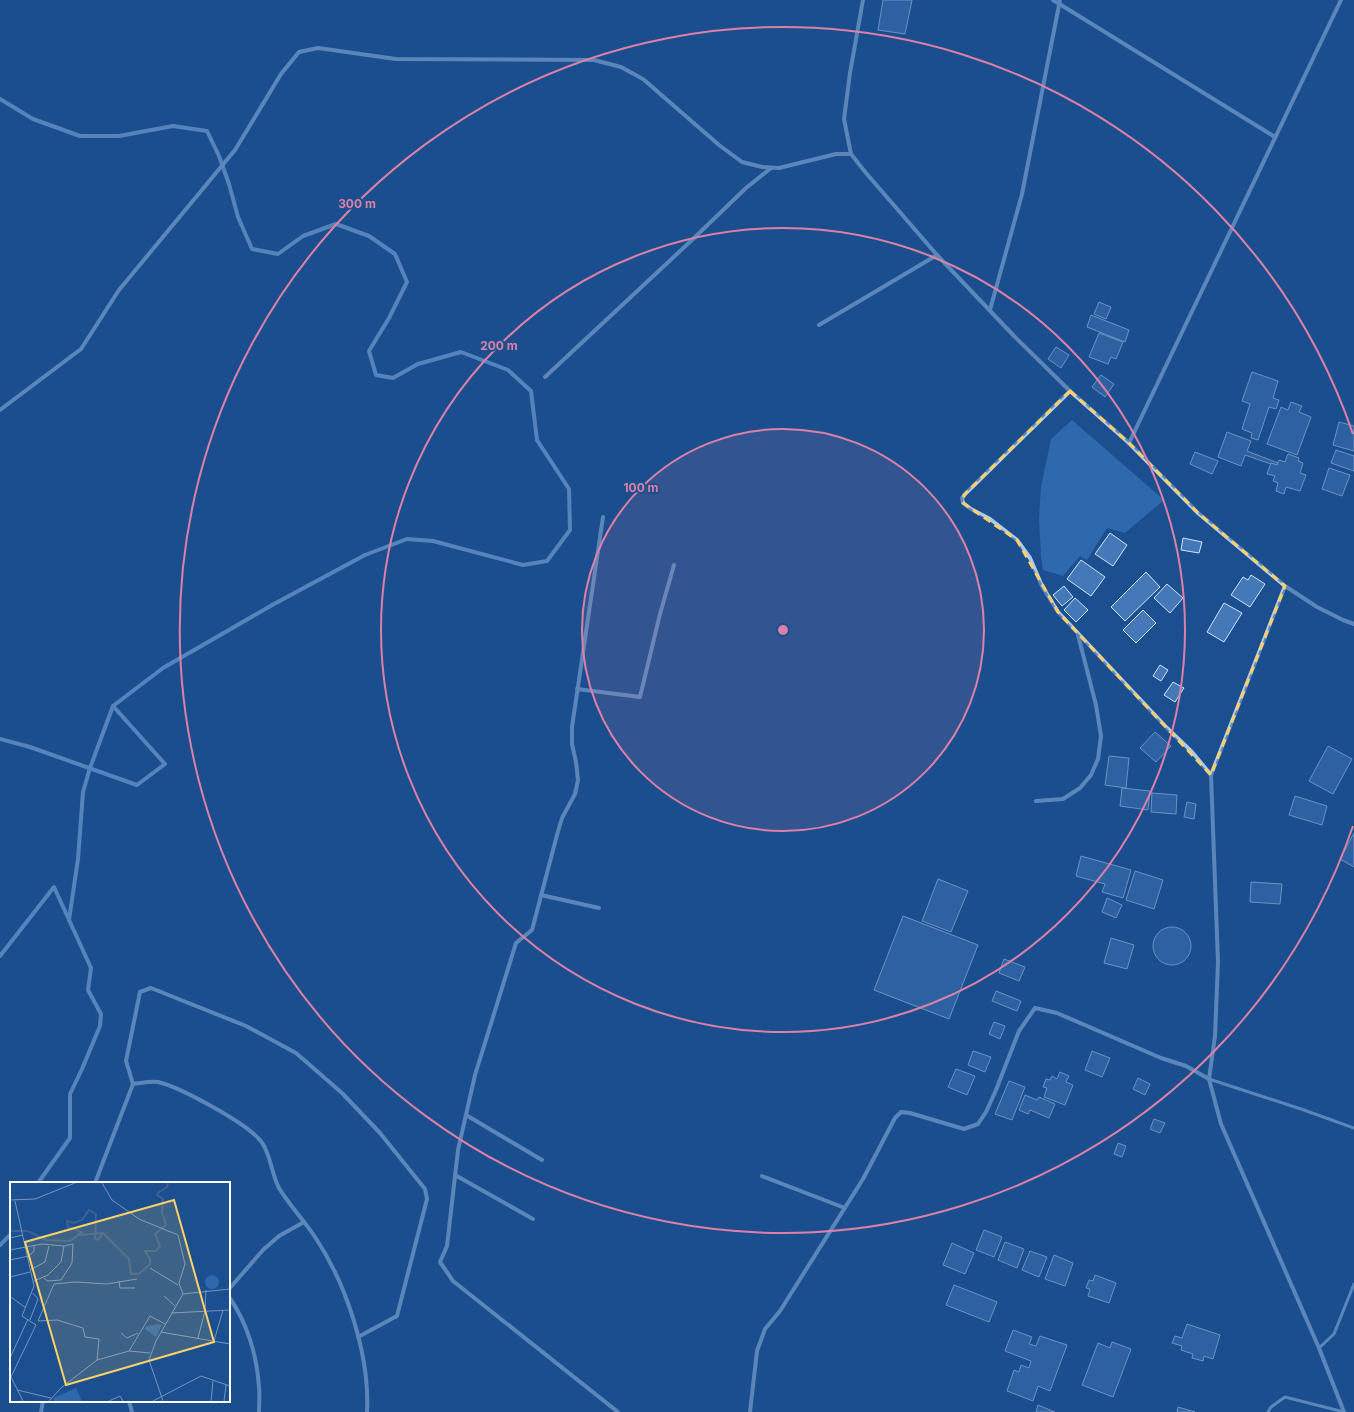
<svg xmlns="http://www.w3.org/2000/svg" width="1354" height="1412" viewBox="0 0 1354 1412" font-family="Inter,sans-serif">
<style>
.green{fill:#2e69ad}
.lines{fill:none;stroke-linecap:round;stroke-linejoin:round}
.stream{stroke:#9cc4f0;stroke-width:4}
.building{fill:#4478b7;stroke:#cfe3fa}
.lane{stroke:#a9c9ee;stroke-width:3}
.street{stroke:#a9c9ee;stroke-width:4}
.marked{fill:none;stroke:#ffd166;stroke-width:3;stroke-dasharray:8 5;stroke-linejoin:round}
.ring{fill:none;stroke:#dd80a5;stroke-width:2}
.inset-river{fill:none;stroke:#3c6290;stroke-width:2}
.inset-road{fill:none;stroke:#7695bc;stroke-width:1}
.view{fill:#ffd166;fill-opacity:0.15;stroke:#ffd166;stroke-width:2}
.inset-edge{fill:none;stroke:#fff;stroke-width:2}
.centre{fill:#dd80a5;stroke:#1b4f8f;stroke-width:2}
.ring-label{font-size:12px;text-anchor:middle;font-weight:bold;fill:#dd80a5;stroke:#1b4f8f;stroke-width:3.5;stroke-linejoin:round;paint-order:stroke}
</style>
<rect width="100%" height="100%" fill="#1b4f8f"/>
<polygon class="green" points="1072,420 1164,500 1125,533 1107,528 1087,560 1080,556 1063,576 1043,570 1041,556 1039,519 1041,487 1051,439"/>
<g class="lines">
<g class="stream">
<polyline points="0,99 33,119 80,136 119,136 173,126 207,131 219,156 229,184 238,217 252,249 278,254 303,236 336,224 369,236 395,254 407,282 389,318 369,351 376,375 393,378 418,364 461,352 508,370 531,391 537,440 569,489 570,530 547,561 523,565 433,541 407,539 365,555 274,604 163,668 113,706 90,768 83,792 78,859 69,920"/>
<polyline points="0,739 30,747 137,785 165,764 113,706"/>
<polyline points="0,956 54,887 91,968 88,990 101,1014 100,1026 82,1069 70,1094 70,1138 38,1183"/>
<polyline points="0,1245 11,1234"/>
</g>
</g>
<g class="building">
<polygon points="883,0 912,0 905,34 878,30"/>
<polygon points="1099,302 1111,307 1106,319 1094,314"/>
<polygon points="1091,315 1129,330 1125,342 1087,327"/>
<polygon points="1099,333 1123,342 1116,359 1111,357 1108,364 1089,357"/>
<polygon points="1056,347 1069,355 1061,368 1048,359"/>
<polygon points="1252,372 1278,381 1273,398 1279,400 1276,409 1269,407 1258,440 1251,438 1252,433 1242,429 1250,404 1242,401"/>
<polygon points="1101,375 1114,384 1105,397 1092,387"/>
<polygon points="1291,402 1302,406 1299,412 1311,417 1297,455 1267,444 1281,407 1288,410"/>
<polygon points="1339,422 1354,426 1354,451 1333,445"/>
<polygon points="1227,432 1251,441 1247,451 1278,463 1277,465 1271,463 1271,464 1245,455 1241,466 1218,457"/>
<polygon points="1336,450 1354,456 1354,471 1331,463"/>
<polygon points="1195,452 1218,461 1212,474 1190,464"/>
<polygon points="1288,454 1299,458 1298,461 1303,463 1300,473 1306,475 1300,491 1286,487 1284,494 1276,491 1278,483 1273,481 1275,476 1267,474 1271,463 1277,465 1279,460 1285,462"/>
<polygon points="1329,468 1350,475 1342,496 1322,489"/>
<polygon points="1110,533 1127,545 1113,566 1095,554"/>
<polygon points="1183,538 1202,542 1199,553 1181,550"/>
<polygon points="1081,560 1105,577 1091,596 1067,579"/>
<polygon points="1146,572 1160,587 1125,621 1111,607"/>
<polygon points="1251,575 1265,584 1250,607 1231,595 1243,577 1248,580"/>
<polygon points="1167,584 1183,598 1170,613 1154,598"/>
<polygon points="1064,586 1073,597 1062,606 1053,595"/>
<polygon points="1075,598 1088,610 1076,622 1064,610"/>
<polygon points="1224,603 1242,613 1224,642 1207,632"/>
<polygon points="1143,610 1156,623 1136,643 1123,630"/>
<polygon points="1160,665 1168,670 1161,681 1153,676"/>
<polygon points="1173,682 1184,688 1175,702 1164,695"/>
<polygon points="1155,732 1171,746 1156,762 1140,748"/>
<polygon points="1328,746 1352,759 1333,794 1309,781"/>
<polygon points="1109,756 1129,758 1126,788 1105,785"/>
<polygon points="1122,788 1150,791 1148,810 1120,806"/>
<polygon points="1152,793 1177,795 1176,814 1151,812"/>
<polygon points="1295,796 1327,806 1322,825 1289,815"/>
<polygon points="1187,802 1196,804 1194,819 1184,817"/>
<polygon points="1354,833 1354,867 1340,859"/>
<polygon points="1081,856 1131,870 1123,898 1102,892 1105,884 1076,876"/>
<polygon points="1135,871 1163,880 1154,909 1126,900"/>
<polygon points="938,879 968,891 951,932 922,921"/>
<polygon points="1251,882 1282,884 1280,904 1250,902"/>
<polygon points="1107,898 1122,905 1116,918 1102,912"/>
<polygon points="903,916 978,945 949,1019 874,990"/>
<circle cx="1172" cy="946" r="19"/>
<polygon points="1111,938 1134,945 1127,969 1104,963"/>
<polygon points="1004,959 1025,967 1019,981 999,973"/>
<polygon points="996,991 1021,1001 1017,1011 992,1001"/>
<polygon points="994,1022 1005,1026 1000,1039 989,1034"/>
<polygon points="973,1051 991,1057 985,1072 968,1065"/>
<polygon points="1092,1051 1110,1058 1102,1077 1085,1070"/>
<polygon points="956,1069 975,1076 967,1095 948,1087"/>
<polygon points="1060,1072 1069,1076 1066,1082 1073,1085 1065,1105 1044,1097 1047,1088 1043,1087 1046,1079 1050,1080 1052,1076 1057,1079"/>
<polygon points="1138,1078 1150,1084 1145,1095 1133,1089"/>
<polygon points="1009,1081 1025,1087 1012,1120 995,1114"/>
<polygon points="1025,1095 1037,1100 1039,1097 1055,1104 1049,1118 1030,1110 1028,1114 1019,1110"/>
<polygon points="1154,1119 1165,1123 1160,1133 1150,1129"/>
<polygon points="1118,1143 1126,1146 1122,1157 1114,1154"/>
<polygon points="984,1230 1002,1237 994,1257 976,1250"/>
<polygon points="1005,1242 1024,1249 1017,1268 998,1260"/>
<polygon points="952,1243 974,1253 965,1274 943,1265"/>
<polygon points="1030,1251 1047,1257 1039,1277 1022,1270"/>
<polygon points="1054,1255 1073,1263 1065,1286 1045,1279"/>
<polygon points="1095,1275 1116,1283 1109,1303 1088,1296 1090,1289 1086,1288 1089,1280 1093,1281"/>
<polygon points="954,1285 997,1302 989,1322 946,1305"/>
<polygon points="1187,1324 1220,1335 1213,1359 1204,1356 1203,1361 1192,1358 1193,1354 1181,1350 1182,1346 1172,1343 1175,1336 1182,1338"/>
<polygon points="1013,1330 1032,1337 1029,1344 1036,1346 1040,1336 1067,1345 1050,1391 1038,1386 1033,1401 1007,1391 1014,1370 1019,1372 1021,1365 1029,1368 1031,1361 1005,1351"/>
<polygon points="1112,1342 1131,1349 1113,1397 1082,1385 1098,1343 1110,1348"/>
<polygon points="1038,1405 1055,1412 1036,1412"/>
<polygon points="1178,1407 1195,1412 1177,1412"/>
</g>
<g class="lines">
<g class="lane">
<polyline points="1209,1079 1304,1110 1354,1128"/>
<polyline points="1319,1348 1334,1334 1354,1284"/>
<polyline points="1268,1412 1271,1407 1285,1397 1344,1412"/>
</g>
<g class="street">
<polyline points="1053,0 1275,137"/>
<polyline points="851,154 844,119 850,73 863,0"/>
<polyline points="990,310 1022,194 1060,0"/>
<polyline points="819,325 937,255"/>
<polyline points="545,377 693,239 746,188 771,168"/>
<polyline points="1070,391 964,495 962,498 963,503 971,509 990,519 1017,540 1030,558 1042,586 1058,612 1167,728 1192,752 1211,775"/>
<polyline points="0,410 81,349 119,290 235,150 281,74 299,52 318,48 396,59 594,60 621,67 643,79 719,145 742,162 762,167 779,168 836,154 851,154 866,173 937,255 1014,336 1070,391 1129,443 1198,513 1285,586 1317,607 1343,620 1354,624"/>
<polyline points="1129,443 1341,0"/>
<polyline points="603,517 572,727 572,744 576,762 578,780 575,794 562,818 557,835 532,930 516,943 475,1075 458,1150 447,1246 440,1262 453,1281 618,1412"/>
<polyline points="1285,586 1211,775 1218,962 1215,1036 1209,1079 1221,1124 1319,1348 1344,1412"/>
<polyline points="577,689 640,697 660,614 674,565"/>
<polyline points="1036,801 1063,799 1080,788 1091,775 1098,759 1101,736 1096,705 1078,635"/>
<polyline points="541,895 599,908"/>
<path d="M133,1084C142,1083 149,1081 158,1082C180,1087 242,1121 258,1138C270,1149 271,1173 279,1188C289,1205 304,1220 315,1237C346,1283 370,1355 367,1412"/>
<polyline points="466,1115 542,1160"/>
<polyline points="455,1175 533,1219"/>
<polyline points="762,1176 845,1208"/>
<polyline points="95,1183 133,1084 126,1061 140,992 151,988 246,1026 296,1053 342,1093 380,1133 425,1189 427,1199 397,1316 358,1337"/>
<polyline points="229,1289 263,1250 279,1236 304,1222"/>
<path d="M229,1297C247,1322 257,1356 259,1387C260,1395 259,1404 259,1412"/>
<polyline points="129,1401 132,1412"/>
<polyline points="41,1412 43,1401"/>
<polyline points="750,1412 757,1351 765,1329 780,1311 863,1179 895,1118 901,1112 910,1113 964,1129 978,1124 986,1112 996,1090 1019,1031 1035,1008 1057,1013 1161,1058 1186,1066 1209,1079"/>
</g>
</g>
<path d="M0 0H1354V1412H0ZM1070,391L1129,443L1198,513L1285,586L1211,775L1058,612L1017,540L963,503L964,495Z" fill="#1b4f8f" fill-opacity=".55" fill-rule="evenodd"/>
<path class="marked" d="M1070,391L1129,443L1198,513L1285,586L1211,775L1058,612L1017,540L963,503L964,495Z"/>
<circle cx="783" cy="630" r="201" fill="#dd80a5" fill-opacity=".12"/>
<g class="ring">
<circle cx="783" cy="630" r="201"/>
<circle cx="783" cy="630" r="402"/>
<path d="M1353 826A603 603 0 1 1 1353 434"/>
</g>
<g transform="translate(10 1182)">
<rect width="220" height="220" fill="#1b4f8f"/>
<path d="M195 100a7 7 0 1 1 14 0a7 7 0 1 1-14 0ZM149,142L152,143L146,155L135,147L137,144ZM66,206L72,219H44L43,216Z" fill="#2e69ad"/>
<path class="inset-river" d="M0,49H18L36,58L60,59L72,50L58,45L57,39L64,41L72,38L79,28L86,32L85,56L88,58L93,51M69,53L93,51L119,77L121,92H129L140,82V77L135,69H146L150,64L145,52L156,43L152,30L153,17L147,13L149,10L157,5L158,1"/>
<path class="inset-road" d="M92,1L102,18L129,37L168,53L175,82L169,101L173,112L146,159L139,178L153,219M0,18L25,17L65,1M0,56L13,53M0,68L32,62L54,64L63,62L62,81L51,98L37,99L34,96M0,78L19,74L24,69V63M140,86L168,103M20,88L35,80L39,64M0,95L20,90M24,99L38,93L51,80L54,64M109,99L110,106H125M173,112L220,107M154,114L165,124M1,115L16,126M161,131L220,128M20,138L28,117L23,111M28,139L44,102L65,100L97,102L127,97M28,139L47,138L73,146L75,155L89,157L87,178M151,150L220,162M111,151L117,156L128,151M188,156L195,129L196,108M204,159L213,128M119,169L140,134L155,142M0,176L18,137M0,193L13,219M0,197L26,143L12,134L24,104L5,19M7,208L41,216M39,219L51,206L87,178L119,169L140,171M99,219L110,214L113,219M143,219L191,194L220,204M201,219L203,199M214,219L216,203"/>
<path class="view" d="M164,18L204,160L56,203L15,60Z"/>
<rect width="220" height="220" class="inset-edge"/>
</g>
<circle cx="783" cy="630" r="6" class="centre"/>
<g class="ring-label">
<text x="357" y="208">300 m</text>
<text x="499" y="350">200 m</text>
<text x="641" y="492">100 m</text>
</g>
</svg>
